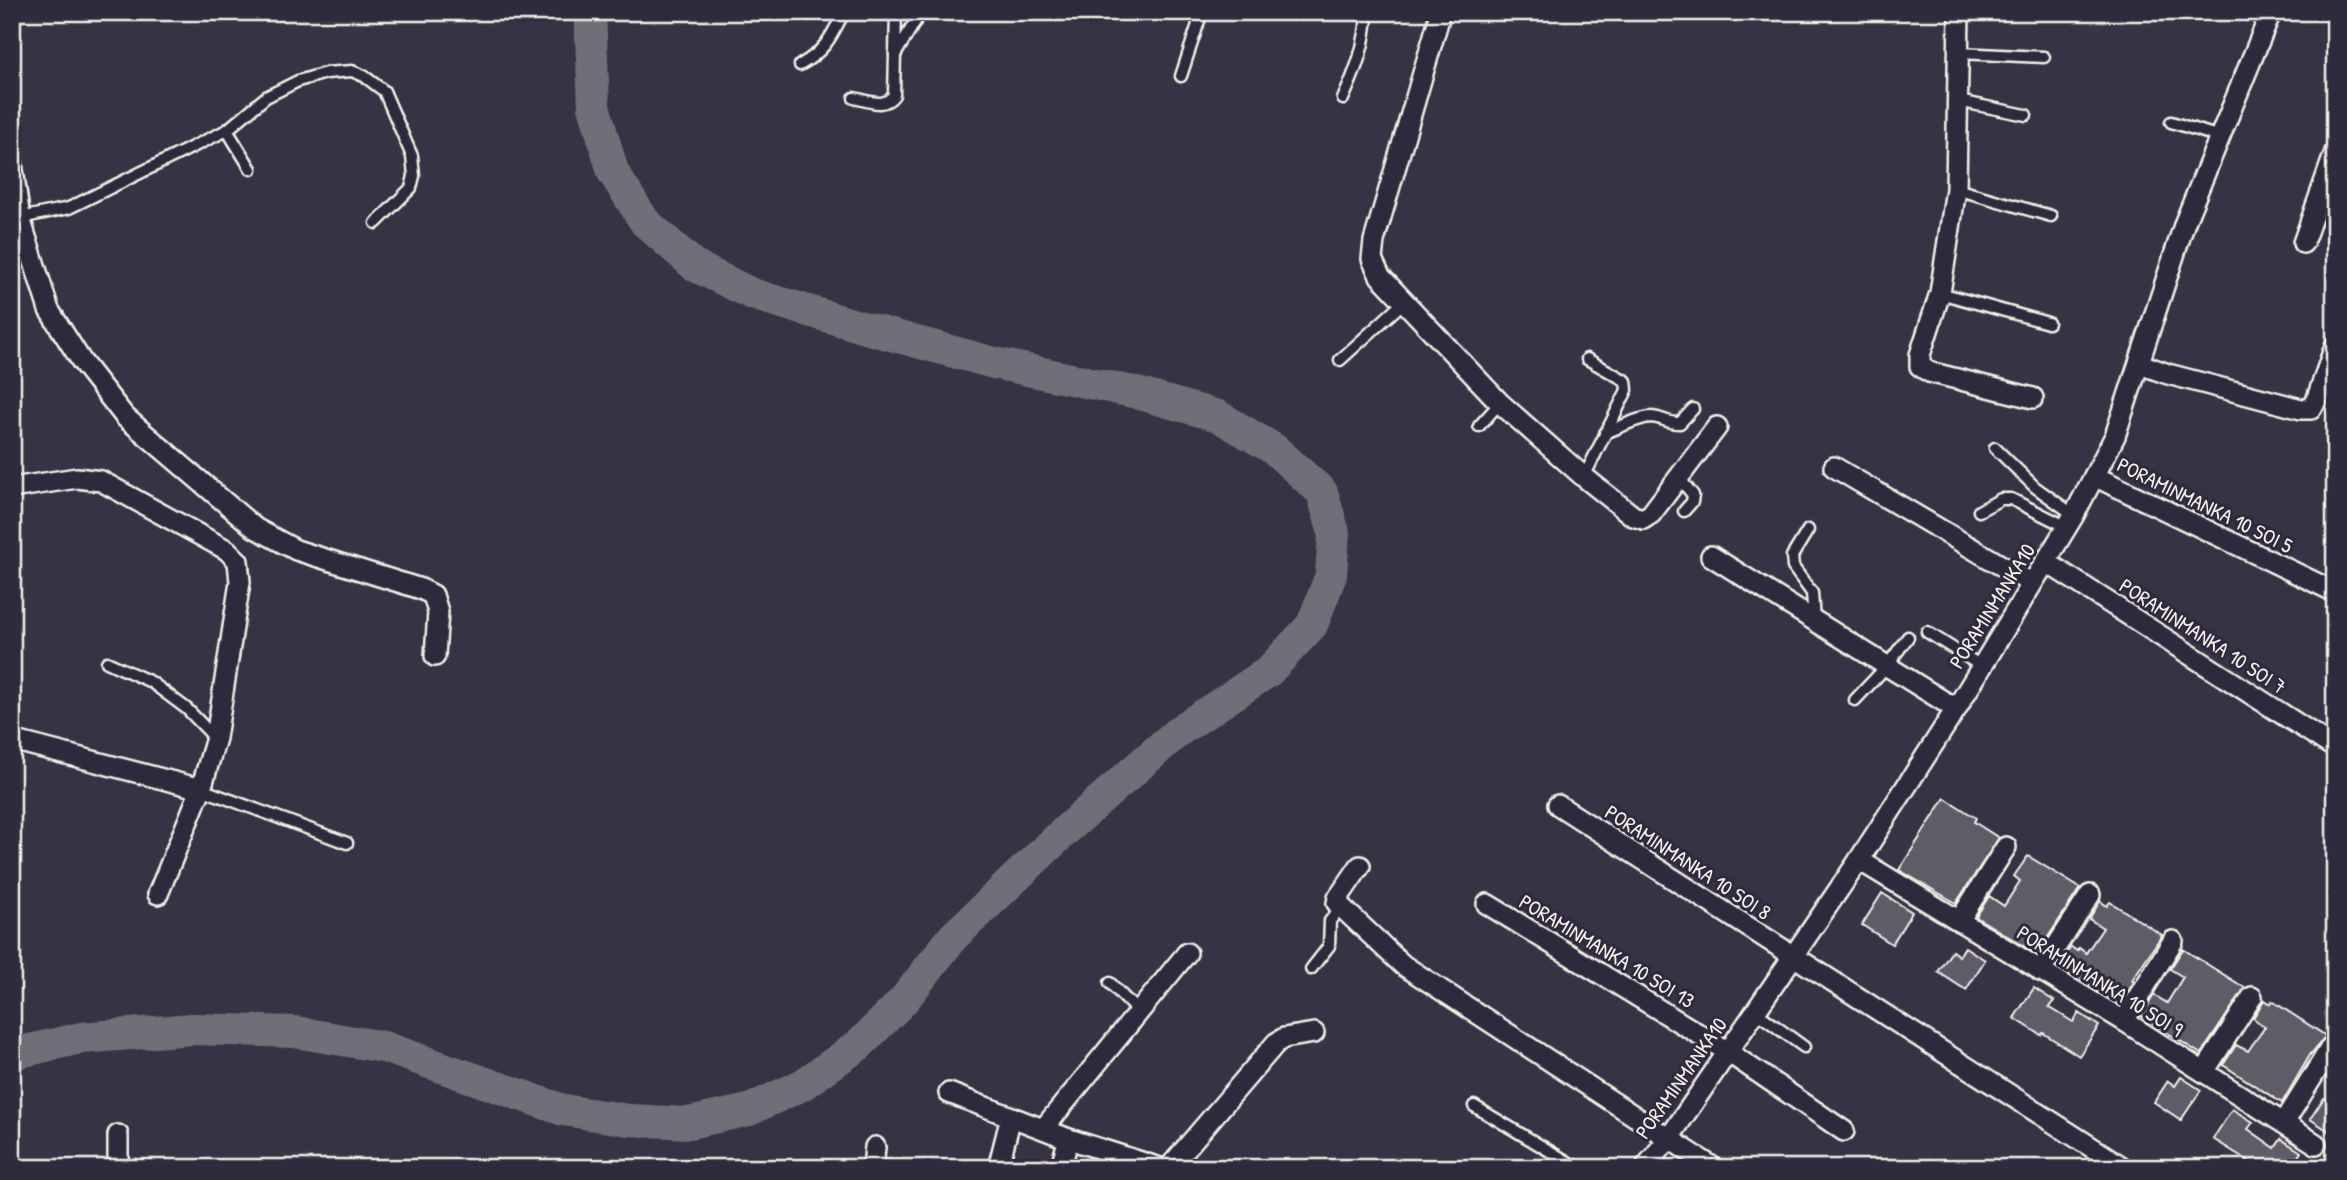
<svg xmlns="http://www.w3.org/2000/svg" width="2347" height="1180" viewBox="0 0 2347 1180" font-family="'Patrick Hand',sans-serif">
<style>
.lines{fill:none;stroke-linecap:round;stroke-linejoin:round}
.river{stroke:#726e77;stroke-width:32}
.building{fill:#5f5c67;stroke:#f4f1e8;stroke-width:2}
.lane-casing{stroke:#f4f1e8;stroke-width:15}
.street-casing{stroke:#f4f1e8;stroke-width:24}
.lane{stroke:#2f2a3d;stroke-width:10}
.street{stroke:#2f2a3d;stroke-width:19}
.labels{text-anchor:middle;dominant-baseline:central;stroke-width:6;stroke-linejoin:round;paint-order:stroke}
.street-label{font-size:21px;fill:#f4f1e8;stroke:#2f2a3d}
</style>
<rect width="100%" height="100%" fill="#373244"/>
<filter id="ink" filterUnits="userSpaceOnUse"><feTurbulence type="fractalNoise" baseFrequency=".0143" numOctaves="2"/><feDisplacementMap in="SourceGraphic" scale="14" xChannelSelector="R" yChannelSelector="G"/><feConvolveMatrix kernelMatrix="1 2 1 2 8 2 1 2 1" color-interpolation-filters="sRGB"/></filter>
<g filter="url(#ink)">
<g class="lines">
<polyline class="river" points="12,1054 81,1038 192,1029 295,1032 384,1047 563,1110 629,1120 689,1123 749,1110 802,1085 859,1045 903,1001 953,937 1067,829 1180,730 1268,672 1312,625 1331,575 1334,533 1322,492 1274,449 1218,416 1133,392 994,363 862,327 752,294 695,266 645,222 613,172 594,106 590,12"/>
</g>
<g class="building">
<polygon points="1945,798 1976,818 1974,822 1999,838 1956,903 1899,870"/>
<polygon points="2028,856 2080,888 2037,954 1976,917 1989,896 2004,906 2020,881 2014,876"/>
<polygon points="1882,893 1912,912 1892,944 1862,925"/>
<polygon points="2100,901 2107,906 2110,902 2162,935 2132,980 2134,982 2121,1003 2059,965 2071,947 2077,951 2079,948 2086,953 2103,928 2089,919"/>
<polygon points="1965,947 1985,960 1966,990 1938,972 1952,951 1959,956"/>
<polygon points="2183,949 2245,988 2201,1054 2141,1016 2154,995 2167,1003 2183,977 2170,969"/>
<polygon points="2034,988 2054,1001 2049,1007 2073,1022 2079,1013 2099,1026 2079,1056 2043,1033 2041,1035 2014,1018"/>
<polygon points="2264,1000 2270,1004 2272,1001 2326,1036 2310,1055 2282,1103 2223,1065 2236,1045 2248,1051 2265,1027 2253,1018"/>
<polygon points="2181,1077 2201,1090 2181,1120 2154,1102 2168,1081 2175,1086"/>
<polygon points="2324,1098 2335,1105 2335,1135 2310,1119"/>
<polygon points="2232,1109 2253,1122 2248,1129 2275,1148 2281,1139 2301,1152 2291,1168 2260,1168 2213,1139"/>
</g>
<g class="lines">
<defs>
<g id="lane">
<polyline points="1959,53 2044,57"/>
<polyline points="895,55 921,12"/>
<path d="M800,65C825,51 831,37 844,12"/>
<polyline points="1181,76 1202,12"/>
<path d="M854,98C869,101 884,109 894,95L896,12"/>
<path d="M1343,99C1356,70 1366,44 1367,12"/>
<polyline points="1958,101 2026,115"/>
<polyline points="2171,122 2220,137"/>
<polyline points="227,130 251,169"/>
<polyline points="1956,189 2051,216"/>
<polyline points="20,218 69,208 227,130 266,97 298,81 326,73 352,71 364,76 384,91 412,156 414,176 411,188 376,223"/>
<polyline points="1940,293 2048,323"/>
<polyline points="1340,360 1405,301"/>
<polyline points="1479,426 1500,403"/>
<path d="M1605,433C1619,428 1636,418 1651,417C1661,417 1669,424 1680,423L1693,409"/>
<polyline points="1995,448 2035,487 2074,515"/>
<polyline points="1584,477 1627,390 1626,381 1587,359"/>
<polyline points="1679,478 1693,495 1692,502 1684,511"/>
<polyline points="1979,511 2001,499 2011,499 2067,527"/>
<polyline points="1808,530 1792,556 1793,567 1812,593 1814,620"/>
<polyline points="1927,632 1981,666"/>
<polyline points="107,662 151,682 187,709 215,738"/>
<polyline points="1855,700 1887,666 1908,637"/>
<polyline points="201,789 347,843"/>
<polyline points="1311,969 1329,946 1330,921 1340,908"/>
<polyline points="1110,983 1139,1013"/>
<polyline points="1756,1012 1804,1047"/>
<polyline points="1474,1106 1578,1168"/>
</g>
<g id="street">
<polyline points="1439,12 1438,22 1374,241 1372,259 1380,276 1500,403 1584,477 1633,516 1643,519 1651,514 1717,427"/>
<polyline points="1959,12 1956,189 1940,293 1920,355 1920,366 1929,372 2033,398"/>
<polyline points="12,163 20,218 49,310 82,362 125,417 255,528 296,550 421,589 433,595 438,612 435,656"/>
<polyline points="2303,243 2335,152"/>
<polyline points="2140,364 2168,374 2301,409 2311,409 2316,401 2335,346"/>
<polyline points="1834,467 2031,583"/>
<polyline points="2094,476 2335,592"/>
<polyline points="12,488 77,478 101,481 227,550 238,561 240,582 216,738 201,789 158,894"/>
<polyline points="1711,556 1956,709"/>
<polyline points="2046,562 2335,748"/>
<polyline points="12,740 201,789"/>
<polyline points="1558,805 2124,1168"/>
<polyline points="1859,860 2124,1021 2316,1144"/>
<polyline points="1360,866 1338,898 1337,903 1403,965 1714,1168"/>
<polyline points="1487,904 1728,1052 1844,1131"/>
<polyline points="1959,921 2006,847"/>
<polyline points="2040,971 2090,895"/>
<polyline points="2124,1021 2173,941"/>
<polyline points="2204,1072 2252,997"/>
<polyline points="949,1093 1069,1139 1160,1168"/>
<polyline points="2284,1123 2331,1047"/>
<polyline points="1044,1128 1187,953"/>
<polyline points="118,1135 118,1168"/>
<polyline points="873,1168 875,1147"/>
<polyline points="998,1168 1011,1117"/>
<polyline points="1060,1168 1069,1139"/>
<polyline points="1169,1168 1276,1043 1284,1038 1314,1033"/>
<polyline points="1645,1168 1669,1138 1859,860 1956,709 2074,515 2115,436 2185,222 2271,12"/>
</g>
</defs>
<use href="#lane" class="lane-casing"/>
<use href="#street" class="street-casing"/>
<use href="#lane" class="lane"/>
<use href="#street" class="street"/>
</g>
</g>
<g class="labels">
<g class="street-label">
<text transform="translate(2205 505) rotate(26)">PORAMINMANKA 10 SOI 5</text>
<text transform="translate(1992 606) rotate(-58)">PORAMINMANKA10</text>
<text transform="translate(2203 636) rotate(33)">PORAMINMANKA 10 SOI 7</text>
<text transform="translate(1688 862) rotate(33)">PORAMINMANKA 10 SOI 8</text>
<text transform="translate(1607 951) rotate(31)">PORAMINMANKA 10 SOI 13</text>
<text transform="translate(2100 981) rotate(32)">PORAMINMANKA 10 SOI 9</text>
<text transform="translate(1681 1078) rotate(-55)">PORAMINMANKA10</text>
</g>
</g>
<rect width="2347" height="1180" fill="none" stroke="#2f2a3d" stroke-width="42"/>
<rect x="21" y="21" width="2305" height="1138" fill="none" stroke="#f4f1e8" stroke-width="2.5" filter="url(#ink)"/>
</svg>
